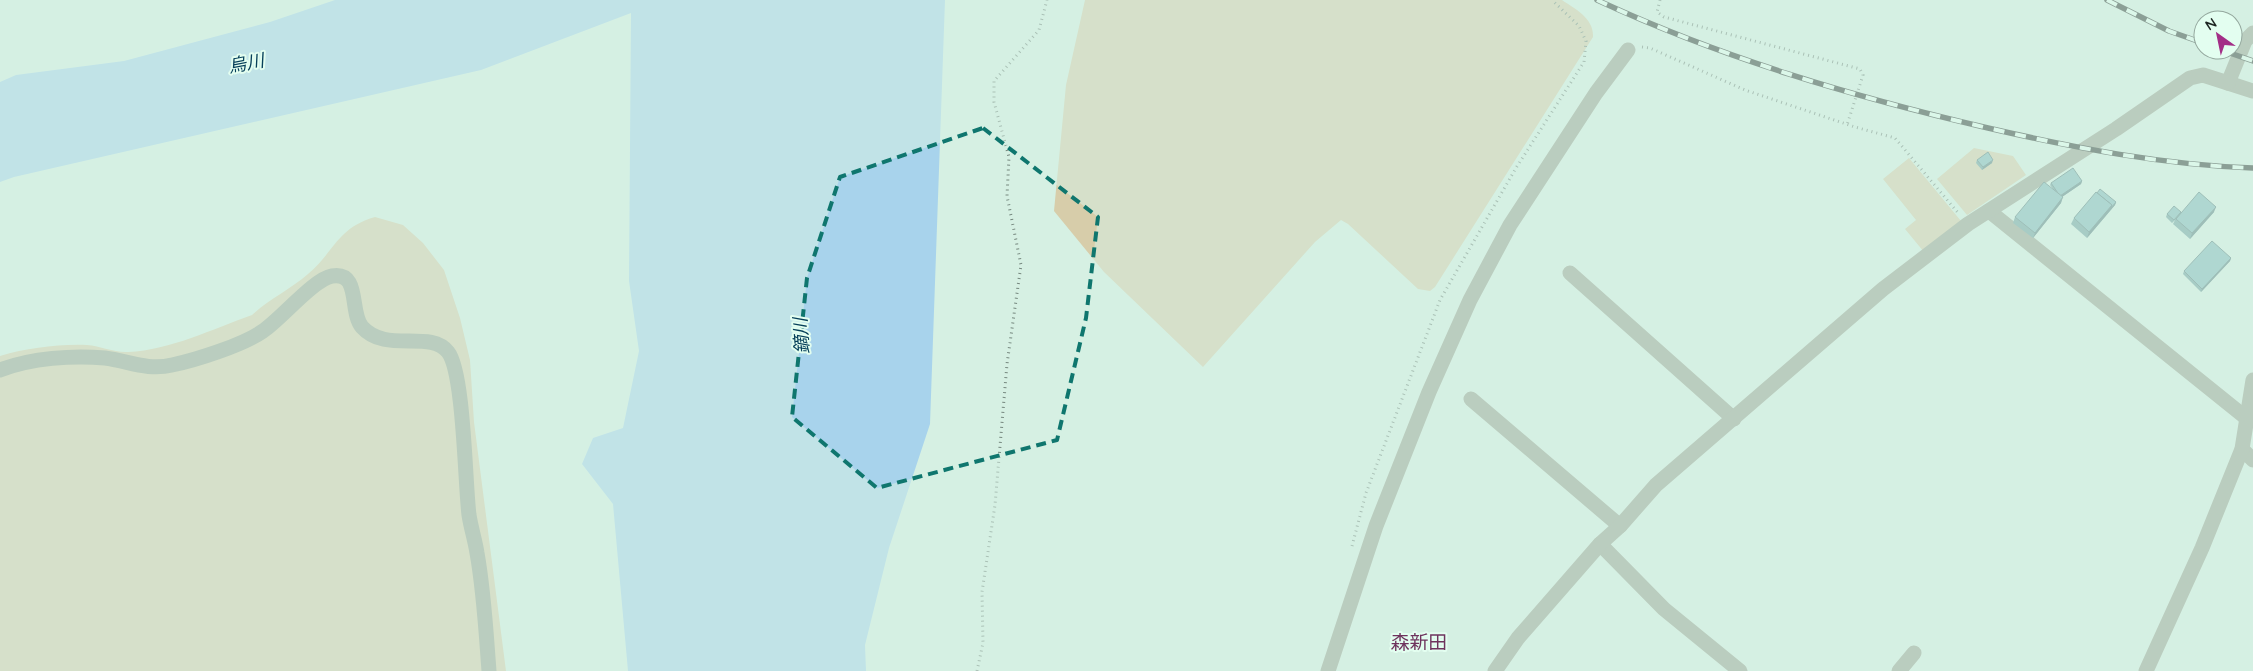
<svg xmlns="http://www.w3.org/2000/svg" width="2253" height="671" viewBox="0 0 2253 671" font-family="Quicksand,'Noto Sans JP',sans-serif">
<style>
.green{fill:#d7cdaa}
.water{fill:#a8d3ec}
.lines{fill:none;stroke-linecap:round;stroke-linejoin:round}
.path{stroke:#76887f;stroke-width:3;stroke-dasharray:1 4;stroke-linecap:butt}
.minor{stroke:#9aa292;stroke-width:15}
.rail-casing{stroke:#323d38;stroke-width:5.5}
.rail{stroke:#e3fef0;stroke-width:4;stroke-dasharray:11;stroke-linecap:butt}
.wall{fill:#709fa1}
.shaded-wall{fill:#5b8283}
.building{fill:#82b9bb;stroke:#5b8283}
.marked{fill:none;stroke:#0f766e;stroke-width:4;stroke-dasharray:10 6;stroke-linejoin:round}
.labels{text-anchor:middle;dominant-baseline:central;stroke-width:4;stroke-linejoin:round;paint-order:stroke}
.water-label{font-size:18px;font-style:italic;fill:#07405a;stroke:#e3fef0}
.quarter-label{font-size:19px;fill:#6e335d;stroke:#e3fef0}
</style>
<rect width="100%" height="100%" fill="#d6f0e3"/>
<g class="green">
<path d="M1085,0H1562C1575,9 1594,18 1593,37L1435,287L1430,291L1418,289L1348,224L1341,220L1315,242L1203,367L1104,272L1054,211L1066,85Z"/>
<polygon points="1974,148 2013,156 2026,175 1967,215 1937,179"/>
<polygon points="1909,158 1961,221 1924,252 1905,229 1916,220 1883,179"/>
<path d="M375,217L403,225L423,243L444,270L460,318L470,360L474,422L506,671H0V356C28,348 57,344 87,345C101,346 115,353 128,352C171,350 212,329 252,315C269,299 291,289 308,274C335,251 337,228 375,217Z"/>
</g>
<polygon class="water" points="335,0 945,0 930,424 889,548 865,645 866,671 628,671 613,504 582,464 593,438 623,428 639,351 629,281 631,13 481,70 14,177 0,182 0,82 16,75 124,61 270,22"/>
<g class="lines">
<g class="path">
<polyline points="1660,0 1657,12 1664,17 1860,69 1863,75 1847,125"/>
<polyline points="1642,47 1650,48 1745,90 1855,127 1895,138 1959,214"/>
<polyline points="1352,546 1366,493 1440,300 1516,168 1584,62 1586,41 1579,26 1552,0"/>
<polyline points="977,671 983,643 982,592 995,505 1007,364 1021,265 1007,196 1009,157 994,102 994,81 1039,30 1047,0"/>
</g>
<g class="minor">
<polyline points="2228,83 2253,91"/>
<polyline points="1989,211 2245,417"/>
<polyline points="1570,273 1734,419"/>
<path d="M0,370C31,358 73,355 105,358C128,361 148,371 172,365C196,360 243,345 263,331C281,319 314,279 332,276C361,271 349,312 362,327C386,354 430,329 448,352C464,372 465,484 469,515C471,528 475,540 477,553C484,592 486,632 489,671"/>
<polyline points="1471,399 1620,526"/>
<polyline points="2242,449 2253,460"/>
<polyline points="1600,544 1664,609 1740,671"/>
<polyline points="1328,671 1376,526 1429,392 1470,300 1510,225 1596,93 1628,50"/>
<polyline points="1495,671 1518,638 1600,544 1620,526 1656,485 1883,289 1968,224 2116,129 2190,78 2203,75 2228,83 2245,41 2253,33"/>
<polyline points="1899,671 1914,653"/>
<polyline points="2146,671 2202,548 2242,449 2253,380"/>
</g>
<defs>
<g id="rail">
<path d="M1597,0C1722,58 1854,97 1988,128C2075,148 2164,165 2253,168"/>
<polyline points="2107,0 2169,31 2203,43"/>
<polyline points="2221,50 2253,61"/>
</g>
</defs>
<use href="#rail" class="rail-casing"/>
<use href="#rail" class="rail"/>
</g>
<g class="wall">
<polygon points="1977,160 1992,163 1982,170 1976,163"/>
<polygon points="2082,181 2081,184 2062,197 2061,203 2033,238 2013,223 2015,217 2053,189 2050,185 2051,183"/>
<polygon points="2097,193 2116,202 2115,205 2087,238 2071,224 2074,218"/>
<polygon points="2181,212 2214,212 2190,239 2173,224 2175,220 2172,223 2166,217 2167,214"/>
<polygon points="2231,258 2230,261 2201,292 2183,274 2184,271"/>
</g>
<g class="shaded-wall">
<polygon points="1993,160 1992,163 1982,170 1983,167"/>
<polygon points="2082,181 2081,184 2059,199 2060,196"/>
<polygon points="2063,197 2061,203 2033,238 2035,233"/>
<polygon points="2116,202 2115,205 2087,238 2089,232 2112,205"/>
<polygon points="2216,207 2214,212 2190,239 2192,233"/>
<polygon points="2231,258 2230,261 2201,292 2202,289"/>
</g>
<g class="building">
<polygon points="1988,152 1993,160 1983,167 1977,160"/>
<polygon points="2073,168 2082,181 2060,196 2051,183"/>
<polygon points="2044,182 2063,197 2035,233 2015,217"/>
<polygon points="2100,189 2116,202 2111,208 2112,205 2097,193"/>
<polygon points="2096,192 2112,205 2089,232 2074,218"/>
<polygon points="2199,192 2216,207 2192,233 2176,219"/>
<polygon points="2174,206 2181,212 2174,220 2167,214"/>
<polygon points="2212,241 2231,258 2202,289 2184,271"/>
</g>
<path d="M0 0H2253V671H0ZM983,128L1098,217L1086,318L1057,440L877,488L792,417L807,278L840,177Z" fill="#d6f0e3" fill-opacity=".55" fill-rule="evenodd"/>
<path class="marked" d="M983,128L1098,217L1086,318L1057,440L877,488L792,417L807,278L840,177Z"/>
<g class="labels">
<g class="water-label">
<text transform="translate(246 63) rotate(-11)">烏川</text>
<text transform="translate(801 336) rotate(-94)">鏑川</text>
</g>
<g class="quarter-label">
<text x="1419" y="642">森新田</text>
</g>
</g>
<g transform="translate(2218 35) rotate(327)"><circle r="24" fill="#e3fef0" stroke="#94a89e"/>
<path d="M0-4L9 19L0 12L-9 19Z" fill="#a32e87"/>
<text y="-8" font-size="14" font-weight="bold" text-anchor="middle" fill="#1d2622">N</text>
</g>
</svg>
